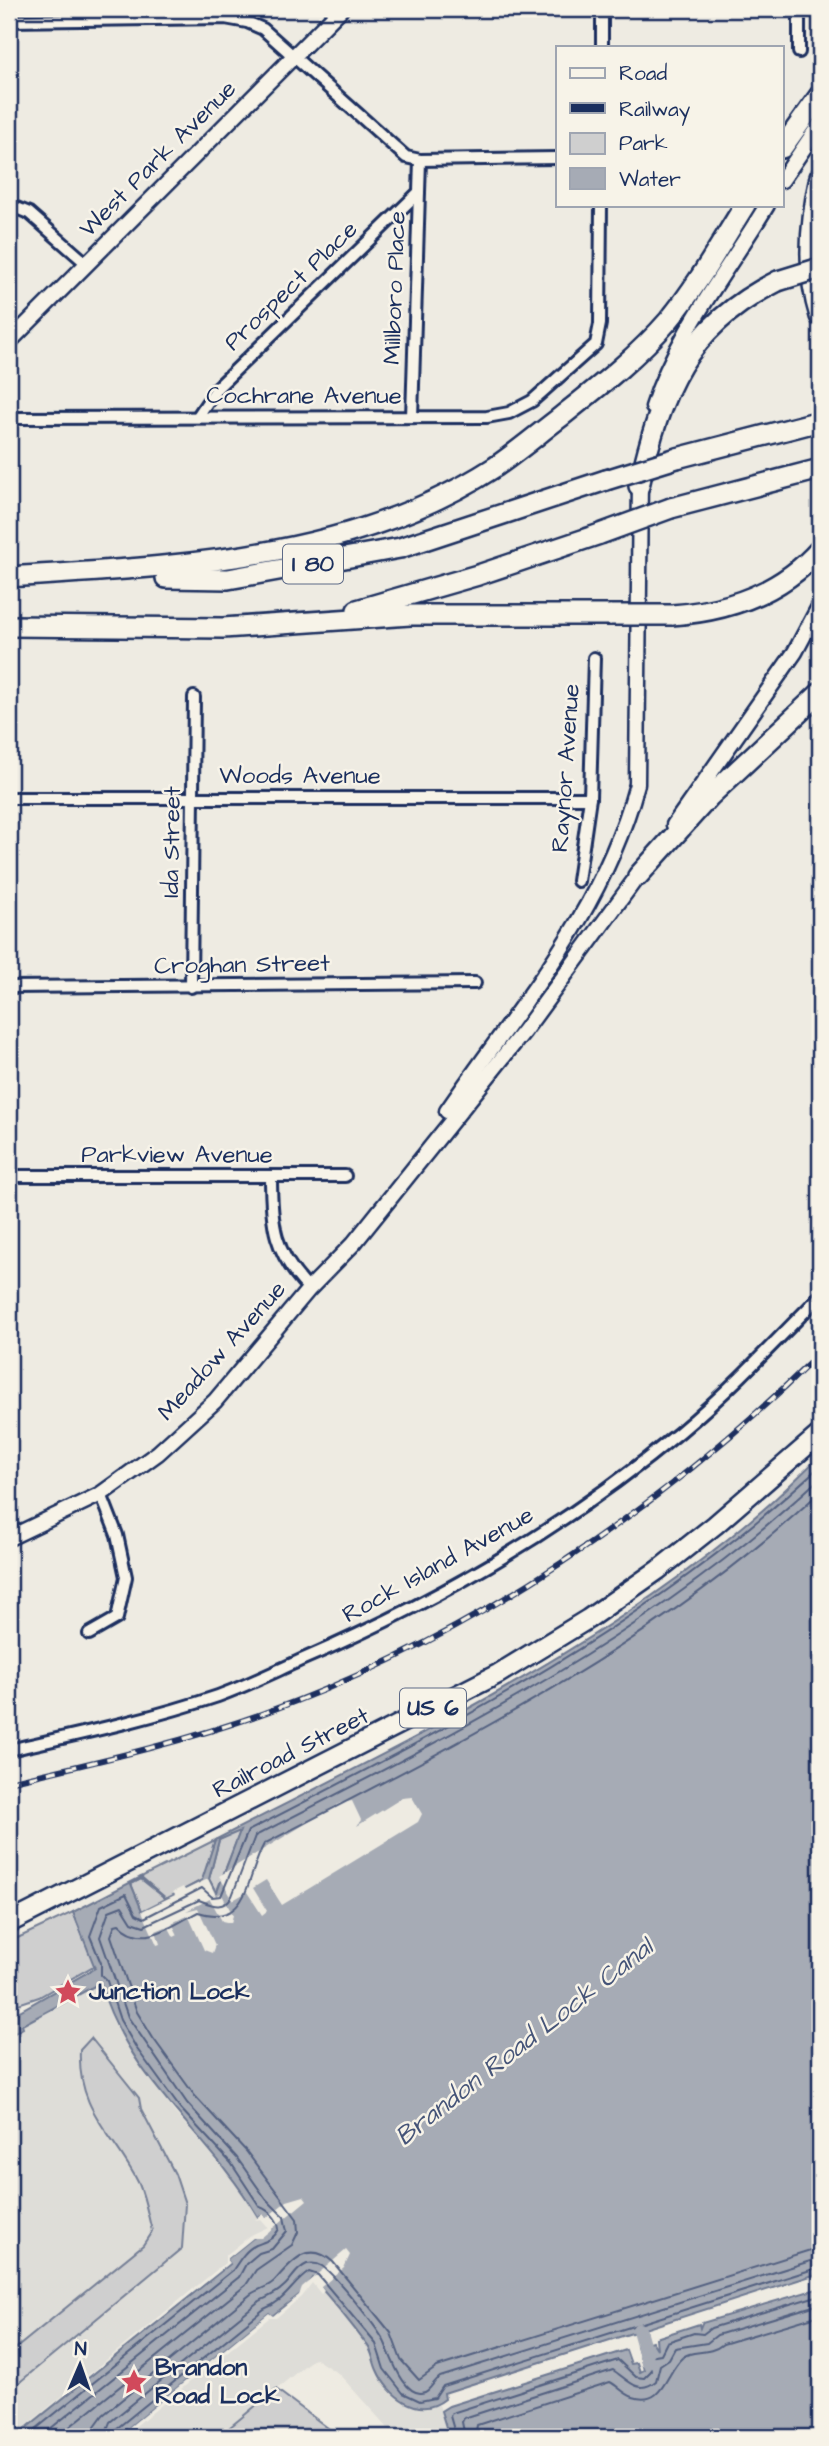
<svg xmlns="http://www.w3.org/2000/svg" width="829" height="2446" viewBox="0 0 829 2446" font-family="'Architects Daughter',sans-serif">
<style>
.built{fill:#deddd8}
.green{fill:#cfcfcf;stroke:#757f96;stroke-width:2}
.water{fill:#a6abb5;stroke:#6e7992;stroke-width:2;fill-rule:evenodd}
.pier{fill:#eeebe2}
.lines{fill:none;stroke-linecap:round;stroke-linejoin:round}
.shore{stroke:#536181;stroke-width:2}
.canal{stroke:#a6abb5;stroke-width:14}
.minor-casing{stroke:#1b2f5e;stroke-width:16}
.tertiary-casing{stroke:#1b2f5e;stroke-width:19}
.primary-casing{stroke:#1b2f5e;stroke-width:23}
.motorway-casing{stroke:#1b2f5e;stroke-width:24}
.minor{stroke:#f7f3e8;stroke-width:10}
.tertiary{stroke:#f7f3e8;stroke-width:14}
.primary{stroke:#f7f3e8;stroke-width:18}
.motorway{stroke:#f7f3e8;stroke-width:19}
.rail-casing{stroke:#1b2f5e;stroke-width:6}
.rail{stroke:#f7f3e8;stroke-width:3.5;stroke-dasharray:10;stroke-linecap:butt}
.motorway-bridge-casing{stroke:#1b2f5e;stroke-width:24;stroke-linecap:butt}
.motorway-bridge{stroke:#f7f3e8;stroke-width:19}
.labels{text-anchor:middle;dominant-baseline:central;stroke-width:5;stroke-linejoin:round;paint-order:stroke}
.shield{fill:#f7f3e8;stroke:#5d6a87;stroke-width:2}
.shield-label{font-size:23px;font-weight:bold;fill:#1b2f5e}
.street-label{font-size:24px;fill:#1b2f5e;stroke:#f7f3e8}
.poi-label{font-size:24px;font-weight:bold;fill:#1b2f5e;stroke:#f7f3e8;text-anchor:start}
.water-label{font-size:26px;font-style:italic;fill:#455478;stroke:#f7f3e8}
</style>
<rect width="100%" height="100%" fill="#eeebe2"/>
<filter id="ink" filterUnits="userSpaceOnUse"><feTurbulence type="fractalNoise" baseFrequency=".0143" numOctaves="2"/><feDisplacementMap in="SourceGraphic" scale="14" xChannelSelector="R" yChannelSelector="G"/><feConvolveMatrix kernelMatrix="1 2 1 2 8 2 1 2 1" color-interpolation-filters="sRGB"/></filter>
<g filter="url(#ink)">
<g class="built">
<polygon points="100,1983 114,2023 131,2053 175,2113 225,2168 258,2217 262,2214 272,2228 253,2238 229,2258 230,2263 16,2437 9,2437 9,2036 22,2025"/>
<polygon points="312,2278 370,2348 378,2372 429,2407 439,2405 449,2433 442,2435 436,2429 396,2437 339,2374 314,2358 218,2437 116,2437"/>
</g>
<g class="green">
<polygon points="241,1829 216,1893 209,1879 219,1840"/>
<polygon points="215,1840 203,1880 142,1911 131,1884 141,1879 145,1881 141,1877"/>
<polygon points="73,1912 95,1965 39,1997 12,2006 15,2014 9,2022 9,1942"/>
<path d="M91,2038L139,2098L141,2109L175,2174L185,2204L182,2248L9,2391V2354L143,2245L152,2231C148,2216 145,2198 139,2184C114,2133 77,2112 80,2050Z"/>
<polygon points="276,2389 340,2437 343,2437 218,2437"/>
</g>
<g class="water">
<path d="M820,1456V2273L444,2393L445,2399C419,2420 388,2396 377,2370C373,2362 373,2352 367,2345C350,2322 331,2299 312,2278L299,2295L272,2316L269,2313L117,2437H15L230,2264L227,2259L253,2238L272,2228L261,2215L258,2217C208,2131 131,2085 100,1983L22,2025L23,2028L9,2036V2011L13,2010L16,2013L95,1968L73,1912L141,1877L167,1899L202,1880L215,1840C402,1744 598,1652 758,1514C780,1496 800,1475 820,1456ZM240,1831L217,1892H216L209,1879L219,1840ZM141,1879L166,1899V1900L142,1911L131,1884Z"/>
<polygon points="820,2288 820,2437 449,2437 441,2411 449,2406 626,2350 631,2364 637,2363 640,2372 644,2370 637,2346 652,2341 657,2349 656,2338 699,2324 700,2328 702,2323"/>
</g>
<g class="pier">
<polygon points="412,1797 422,1814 418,1822 282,1905 266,1880 253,1888 267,1911 262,1915 247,1892 233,1900 219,1876 340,1803 352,1801 361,1820 357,1826 402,1798"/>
<polygon points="208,1879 216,1896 221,1893 233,1915 231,1923 222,1921 210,1899 186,1911 198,1908 215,1945 212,1953 204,1950 188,1915 172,1923 178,1935 174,1937 168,1926 156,1931 160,1944 157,1945 142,1911 175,1895 173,1892 183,1887 185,1890"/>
<polygon points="304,2196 307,2200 261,2238 253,2238 227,2259 230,2263 12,2437 225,2263 225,2256 251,2235 268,2227 261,2219 255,2220 262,2214 266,2218 287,2201"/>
<polygon points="346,2250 350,2255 344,2268 321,2287 324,2291 321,2294 312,2283 301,2297 276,2318 269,2318 122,2437 117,2437 269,2313 273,2316 299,2295 302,2287"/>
</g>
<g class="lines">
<g class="shore">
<path d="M26,2437L233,2270C239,2261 245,2250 256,2245C266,2241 273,2240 279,2229C278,2219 269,2210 260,2207L231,2163L180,2108L137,2049L120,2020L107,1981L101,1975V1963L90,1936L101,1906L126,1894L136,1914L144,1918L202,1888L212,1897L221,1896L248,1831C454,1725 649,1626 820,1466"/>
<path d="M40,2437L239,2277L246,2264L259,2253L272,2249L287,2231L284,2217L266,2199L237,2158L187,2103L128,2017L100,1937L109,1911L122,1906L132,1922L144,1926L199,1900C212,1905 223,1911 232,1896L255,1836C455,1734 655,1633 820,1478"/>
<path d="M57,2437L246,2285L256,2270L292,2245L298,2232L297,2219L246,2151L195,2096L153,2038L137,2012L122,1968L111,1936L115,1925L119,1924C143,1950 173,1925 198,1912C249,1928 246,1877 264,1844C460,1743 658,1644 820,1492"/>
<path d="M94,2437L95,2426L103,2415L251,2294C260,2288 270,2287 276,2279C292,2261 309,2240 333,2262L391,2333L401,2360L419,2380L437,2367L820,2247"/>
<path d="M104,2437L110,2422L258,2302C267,2297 275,2295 283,2287C292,2280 295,2269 307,2264C313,2263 317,2263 322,2266C336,2276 376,2326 384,2341C390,2353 404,2400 425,2392C430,2390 434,2381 440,2377L820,2258"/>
<path d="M113,2437L116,2429L264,2309C287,2300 291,2284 309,2272L318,2275L376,2344L384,2369L403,2393L420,2401L435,2398L443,2386L820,2267"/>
<polyline points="456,2437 450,2416 452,2413 618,2360 636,2377 644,2378 651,2371 649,2356 661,2354 667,2342 694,2333 703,2334 711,2328 820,2295"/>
<path d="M465,2437L462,2422L464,2418L613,2370C627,2379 638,2396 656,2381L660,2365L669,2359L675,2348L707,2343L717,2335L820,2304"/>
<path d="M475,2437L477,2425L610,2382C618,2386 624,2394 633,2397C664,2407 666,2371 683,2357C693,2349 709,2356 723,2344L820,2315"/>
</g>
<polyline class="canal" points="639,2330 648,2362"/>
<defs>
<g id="minor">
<polyline points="9,21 225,18 247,22 263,29 406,157 420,160 558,158"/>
<polyline points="602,47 602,9"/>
<polyline points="799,52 799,9"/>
<polyline points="9,205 29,213 86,263"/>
<polyline points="198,416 217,388 419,192"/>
<polyline points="412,417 420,160"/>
<polyline points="9,418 487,417 509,413 532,401 596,344 600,324 601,205"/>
<polyline points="9,798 590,798"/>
<polyline points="578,881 590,798 594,658"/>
<polyline points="9,987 475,983"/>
<polyline points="191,987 194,697"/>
<polyline points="9,1176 345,1176"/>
<path d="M271,1176C271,1225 274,1253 309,1289"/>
<polyline points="89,1634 117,1618 126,1577 117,1535 101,1494"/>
<path d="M9,1750C79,1734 150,1719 218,1696C246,1686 274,1672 301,1660C436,1602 567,1526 680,1432C730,1390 775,1342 820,1296"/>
</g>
<g id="tertiary">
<polyline points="782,180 820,124"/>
<polyline points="9,342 341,9"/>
<path d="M653,407C676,334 728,270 767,205"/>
<polyline points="674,825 795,652 820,605"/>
<path d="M447,1111C521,1003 602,914 637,784L640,479"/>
<polyline points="9,1538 101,1494 158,1453 215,1401 309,1289 354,1243 524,1031 642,870"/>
</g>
<polyline id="primary" points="9,1923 498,1674 588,1619 658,1570 715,1525 820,1434"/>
<g id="motorway">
<polyline points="782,148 820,95"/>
<path d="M820,177C810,222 806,272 820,316"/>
<polyline points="677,458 820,421"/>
<path d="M639,486C661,391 685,327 778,281"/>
<polyline points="671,508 820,469"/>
<path d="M9,577C175,566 350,561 495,467C517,452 537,435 558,419C597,388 636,358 669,320C698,285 721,243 745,205"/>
<polyline points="166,578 228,579 400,548 606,480"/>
<polyline points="357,610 478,575 600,534"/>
<path d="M672,615C729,611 782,592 820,549"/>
<polyline points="9,626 223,628 410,615 611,615"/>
<polyline points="638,876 710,796 820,693"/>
</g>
</defs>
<use href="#minor" class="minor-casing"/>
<use href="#tertiary" class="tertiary-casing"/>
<use href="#primary" class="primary-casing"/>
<use href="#motorway" class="motorway-casing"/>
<use href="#minor" class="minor"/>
<use href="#tertiary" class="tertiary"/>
<use href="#primary" class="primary"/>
<use href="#motorway" class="motorway"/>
<defs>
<path id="rail" d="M9,1782C95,1762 181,1743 264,1713C469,1640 666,1506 820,1353"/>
</defs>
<use href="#rail" class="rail-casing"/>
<use href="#rail" class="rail"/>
<defs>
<g id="motorway-bridge">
<polyline points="778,281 820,268"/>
<polyline points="606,480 677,458"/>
<polyline points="600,534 671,508"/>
<polyline points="611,615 672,615"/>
</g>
</defs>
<use href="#motorway-bridge" class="motorway-bridge-casing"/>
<use href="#motorway-bridge" class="motorway-bridge"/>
</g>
</g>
<defs>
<symbol id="sight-bare" viewBox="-9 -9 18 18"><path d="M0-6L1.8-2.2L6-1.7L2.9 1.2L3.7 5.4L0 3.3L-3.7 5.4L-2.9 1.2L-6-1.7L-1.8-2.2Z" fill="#d1495b" stroke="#f7f3e8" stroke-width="2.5" paint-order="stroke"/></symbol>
</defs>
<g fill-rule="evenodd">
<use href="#sight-bare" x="49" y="1973" width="38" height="38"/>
<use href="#sight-bare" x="115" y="2363" width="38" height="38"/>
</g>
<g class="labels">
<g class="shield">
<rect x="283" y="544.5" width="60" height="39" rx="5"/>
<rect x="400" y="1688.5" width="66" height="39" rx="5"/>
</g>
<g class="shield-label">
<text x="313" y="564">I 80</text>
<text x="433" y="1708">US 6</text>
</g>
<g class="street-label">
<text transform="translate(158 159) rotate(-45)">West Park Avenue</text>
<text transform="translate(291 286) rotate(-44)">Prospect Place</text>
<text transform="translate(395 288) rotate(-88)">Millboro Place</text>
<text x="304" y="396">Cochrane Avenue</text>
<text transform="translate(566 768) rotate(-86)">Raynor Avenue</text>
<text x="300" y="776">Woods Avenue</text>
<text transform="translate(172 842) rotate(-89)">Ida Street</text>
<text transform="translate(242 965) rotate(-1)">Croghan Street</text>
<text x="177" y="1155">Parkview Avenue</text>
<text transform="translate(222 1351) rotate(-48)">Meadow Avenue</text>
<text transform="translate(438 1565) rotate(-29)">Rock Island Avenue</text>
<text transform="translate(291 1753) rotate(-27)">Railroad Street</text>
</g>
<g class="poi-label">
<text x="89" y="1992">Junction Lock</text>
<text x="155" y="2368">Brandon<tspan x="155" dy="28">Road Lock</tspan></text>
</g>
<g class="water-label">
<text transform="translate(524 2042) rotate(-38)">Brandon Road Lock Canal</text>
</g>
</g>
<rect width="829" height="2446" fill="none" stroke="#f7f3e8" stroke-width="35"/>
<rect x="18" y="18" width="794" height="2411" fill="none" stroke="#1b2f5e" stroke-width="2.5" filter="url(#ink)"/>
<rect x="556" y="46" width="228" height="161" fill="#f7f3e8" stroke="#9fa5b1" stroke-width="2"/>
<rect x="570" y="68" width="35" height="10" fill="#f7f3e8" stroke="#9fa5b1" stroke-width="2"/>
<text x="619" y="80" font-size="21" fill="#1b2f5e">Road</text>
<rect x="570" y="103" width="35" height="10" fill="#1b2f5e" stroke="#9fa5b1" stroke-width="2"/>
<text x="619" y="116" font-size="21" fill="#1b2f5e">Railway</text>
<rect x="570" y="133" width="35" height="21" fill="#cfcfcf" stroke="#9fa5b1" stroke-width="2"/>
<text x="619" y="150" font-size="21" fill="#1b2f5e">Park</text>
<rect x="570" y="168" width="35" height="21" fill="#a6abb5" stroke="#9fa5b1" stroke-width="2"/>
<text x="619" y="186" font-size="21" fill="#1b2f5e">Water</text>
<g transform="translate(80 2365) rotate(2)" stroke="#f7f3e8" stroke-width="5" paint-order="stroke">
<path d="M0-5L12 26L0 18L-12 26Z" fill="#1b2f5e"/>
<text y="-10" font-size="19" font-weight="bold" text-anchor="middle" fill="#1b2f5e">N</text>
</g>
</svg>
